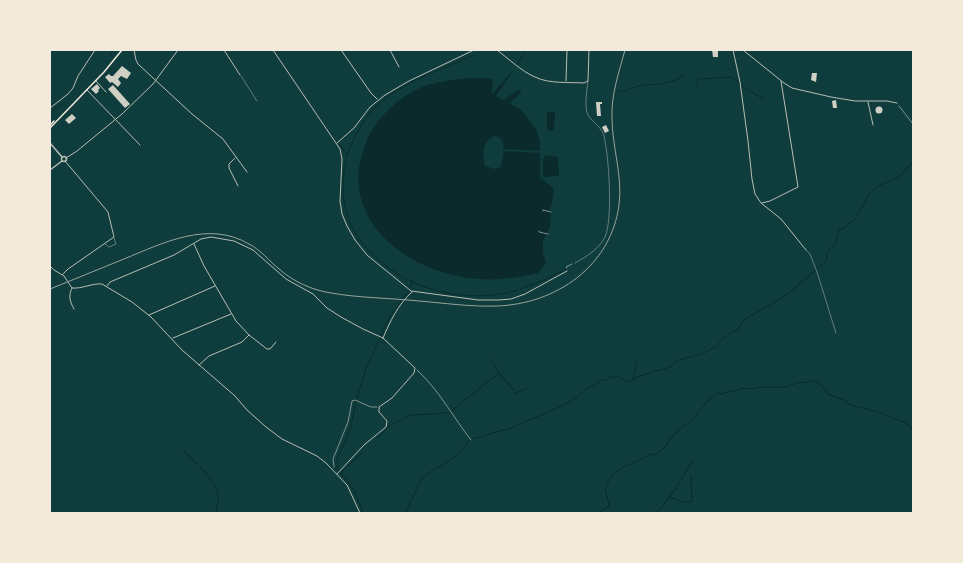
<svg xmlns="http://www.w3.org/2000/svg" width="963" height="563" viewBox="0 0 963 563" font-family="Spectral,serif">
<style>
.water{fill:#0a2a2b;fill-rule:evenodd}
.pier{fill:#0f3d3e}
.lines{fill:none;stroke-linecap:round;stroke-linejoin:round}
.stream{stroke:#0a2a2b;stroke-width:1}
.building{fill:#cfcfc3}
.path{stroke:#f1e9da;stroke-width:0.5}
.service{stroke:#b8beb3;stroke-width:0.5}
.minor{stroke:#b8beb3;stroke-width:1}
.tertiary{stroke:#b8beb3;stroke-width:1.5}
.secondary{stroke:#f1e9da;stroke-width:1.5}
.rail{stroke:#97a49c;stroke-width:1}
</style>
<rect width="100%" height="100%" fill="#0f3d3e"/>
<g class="water">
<path d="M515,68L496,96L503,100L520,89L521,91C520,96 512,99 510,104L520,109L534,126L537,132L540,143V177L554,189L552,203L550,208L551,211L550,227L543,241V253L546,262L538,273C515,279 493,281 469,278C400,269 333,213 368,138C380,114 402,94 427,85C430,84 433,84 436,83C446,80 484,75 493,80L492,92L493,93ZM495,136C508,139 503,156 501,167L495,169L485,166C482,156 483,138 495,136Z"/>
<polygon points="547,112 555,112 554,131 547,130"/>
<polygon points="545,155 558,157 559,176 543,177 543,161"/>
</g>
<polygon class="pier" points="501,149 542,151 542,153 501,151"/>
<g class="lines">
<g class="stream">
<polyline points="111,55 113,50"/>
<polyline points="518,64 525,50"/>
<polyline points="697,86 698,79 733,77 743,87 763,99"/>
<path d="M618,92C625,91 632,88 639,86C655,83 671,86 684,75"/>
<polyline points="50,115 55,109 65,102"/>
<path d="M367,116C394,84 436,72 472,56"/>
<polyline points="339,144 347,154"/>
<polyline points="346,157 354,138 366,118"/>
<path d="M346,159C334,218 359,251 407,280"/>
<path d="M409,280C438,296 485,301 517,290"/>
<polyline points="520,289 542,281 566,269"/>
<polyline points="500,374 516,393 527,388"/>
<polyline points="633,379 637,361"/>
<polyline points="451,411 499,373 491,359"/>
<polyline points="392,424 411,415 435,414 449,412"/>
<polyline points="377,438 390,425"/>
<polyline points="472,439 511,428 562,406 576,398 586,389 603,380 607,380 610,377 619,377 629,382 640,376 670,367 678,360 702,354 716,347 722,339 738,329 744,320 785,296 824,263 827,259 827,252 836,243 839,230 846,227 847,224 854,221 870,193 876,187 900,176 913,162"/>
<polyline points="184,451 197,464"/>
<path d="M199,466C208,475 219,486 218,500"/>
<polyline points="342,475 343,471 363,452"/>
<polyline points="669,497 684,502 692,502 691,476"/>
<polyline points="216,513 218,502"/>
<polyline points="363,513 354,490 338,470 337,459 350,430 356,401 366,368 388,320 409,290 413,280"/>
<polyline points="405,513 421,480 427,474 455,457 471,440"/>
<path d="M600,513L601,511L608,507L609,504L605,489L608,482L613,475L623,467L638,461L649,455L656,454L659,452L665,447L673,436L685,425L690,422L708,401L718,393L721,394L745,388L747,389C752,388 755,389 759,387H786L794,384L801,382L805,383L813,380L815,382H819L828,394L844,400L851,405L878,412L906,423L913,430"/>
<polyline points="652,513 659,511 676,488 693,460"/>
</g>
</g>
<g class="building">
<polygon points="712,50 718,50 718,57 713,57"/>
<polygon points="122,66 131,73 127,79 121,76 118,79 121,83 118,87 112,82 110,83 105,77 109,74 111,76 113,76"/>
<polygon points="812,73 817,73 816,82 811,80"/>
<polygon points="97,84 100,88 98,90 99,91 96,94 91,89"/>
<polygon points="113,85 130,104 125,108 108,89"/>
<polygon points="836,100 837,108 833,108 832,101"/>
<polygon points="596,102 602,102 602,104 600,104 601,116 597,116"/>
<circle cx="879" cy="110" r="3.5"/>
<polygon points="72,114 76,118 69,124 65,120"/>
<polygon points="606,125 609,131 605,133 602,127"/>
</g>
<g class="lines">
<g class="path">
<polyline points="899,106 913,124"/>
<polyline points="543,211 543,210 551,212"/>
<polyline points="539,231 539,232 548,234"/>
<polyline points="567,268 566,267 572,264"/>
<path d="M417,370C439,390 453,417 471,440"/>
<polyline points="334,467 333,459 348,422 352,401 355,400 371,407 377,407"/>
</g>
<g class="service">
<polyline points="241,76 257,101"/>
<polyline points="105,244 109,247 116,244 114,238"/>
<polyline points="806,250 810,254 817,272 836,333"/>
<path d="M575,263C586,257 599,249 605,237C613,220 609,156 604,136C602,127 593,123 588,115C584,109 587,89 588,81"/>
</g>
<g class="minor">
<polyline points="134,50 136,60 138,64 192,114 223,139 247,172"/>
<polyline points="224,50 240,75"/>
<polyline points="273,50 340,149 342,159 340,201 342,214 347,226 355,240 367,255 411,291 478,300 499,300 511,299 525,294 567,271"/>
<polyline points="341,50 371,93 377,99"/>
<polyline points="390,50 399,67"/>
<path d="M497,50C509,59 521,71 535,77C549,84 569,82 584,83L588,81L589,50"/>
<polyline points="733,50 740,82 748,141 752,179 755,194 761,203 781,219 806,250"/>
<polyline points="743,50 784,83 792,88 831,97 855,101 887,101 897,103"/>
<polyline points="96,81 106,92"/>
<polyline points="566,81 567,50"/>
<polyline points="87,90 140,145"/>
<polyline points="868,102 873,125"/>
<polyline points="50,108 68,94 73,88 78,76 95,50"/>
<polyline points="337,143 354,128 370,107 385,95 409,81 474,50"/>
<polyline points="66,158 77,151 122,114 153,84 178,50"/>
<polyline points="235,158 229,164 229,168 238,186"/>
<polyline points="762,203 770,201 798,187 781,81"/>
<polyline points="194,244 204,266 236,321 249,335 267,349 270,349 276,342"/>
<path d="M50,266L54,270L64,276L72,288C82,289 92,283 102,284L132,302L151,317L182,350L235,396L247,410L266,427L282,439L317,456L326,463L347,485L360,513"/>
<polyline points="63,274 68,269 114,237 108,212 65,161"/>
<polyline points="107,286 110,282 174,255 201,239 211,237 234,241 253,250 286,279 313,294 327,308 341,317 363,329 383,338 415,368 414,373 392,398 379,407 379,412 387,421 386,427 364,445 337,474"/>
<path d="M72,288C68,296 70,302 74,309"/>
<polyline points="149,315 215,286"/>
<polyline points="173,338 231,314"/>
<path d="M383,338C390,322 398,304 412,292"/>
<polyline points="199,365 209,356 242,342 249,335"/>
</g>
<g class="tertiary">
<polyline points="50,143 62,157"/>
<circle cx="64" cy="159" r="2.5"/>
<polyline points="50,170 62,161"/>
</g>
<g class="secondary">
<polyline points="50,125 54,121"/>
<polyline points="50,128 104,72 122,50"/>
</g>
<path class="rail" d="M50,289C75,279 99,269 124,259C163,243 208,220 249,244C261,250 269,261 279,269C294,282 312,290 331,293C360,298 390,298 419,301C444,303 471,307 497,306C556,304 611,266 619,205C623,176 612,147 612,118C611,95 619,72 625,50"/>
</g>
<rect width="963" height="563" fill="none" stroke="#f1e9da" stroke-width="102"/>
</svg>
